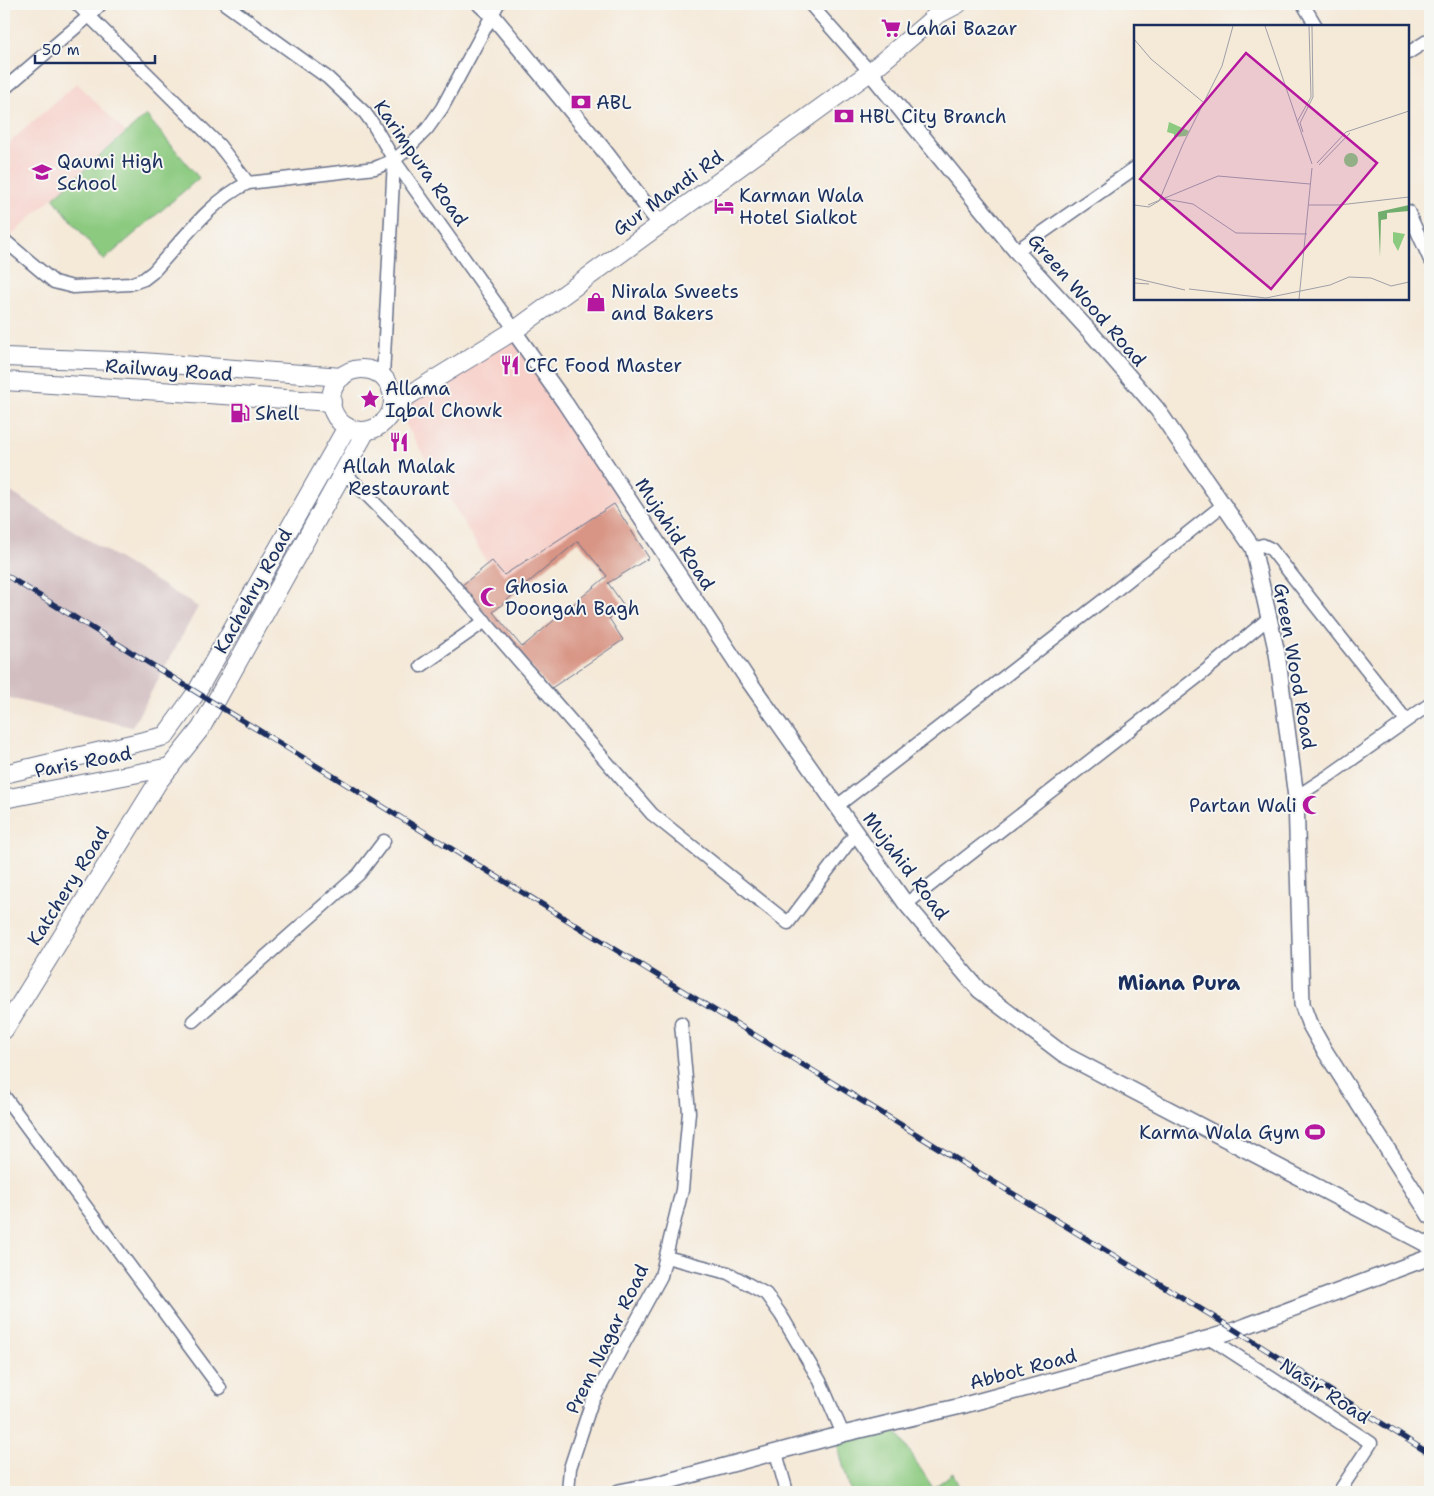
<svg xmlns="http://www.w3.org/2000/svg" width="1434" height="1496" viewBox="0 0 1434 1496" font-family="'Shantell Sans',sans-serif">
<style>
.built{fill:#f7d0c9}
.industrial{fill:#d2bec1}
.green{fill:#8cca80;stroke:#547c6f}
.building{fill:#d89484;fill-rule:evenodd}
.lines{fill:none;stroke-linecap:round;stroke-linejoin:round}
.minor-casing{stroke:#677089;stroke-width:15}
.tertiary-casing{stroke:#677089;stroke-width:18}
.secondary-casing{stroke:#677089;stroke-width:20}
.minor{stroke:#fff;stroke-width:12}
.tertiary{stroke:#fff;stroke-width:15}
.secondary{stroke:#fff;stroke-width:18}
.rail-casing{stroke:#1b2f5e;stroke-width:5.5}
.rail{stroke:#f6f6f2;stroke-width:4;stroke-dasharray:11;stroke-linecap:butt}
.labels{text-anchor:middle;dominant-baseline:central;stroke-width:4;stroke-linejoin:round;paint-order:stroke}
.poi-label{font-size:19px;fill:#1b2f5e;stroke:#f6f6f2;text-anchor:start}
.street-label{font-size:19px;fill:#1b2f5e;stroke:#f6f6f2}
.neighbourhood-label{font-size:20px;font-weight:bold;fill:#1b2f5e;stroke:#f6f6f2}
.inset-road{fill:none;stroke:#9e9fa7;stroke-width:1}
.view{fill:#b5179e;fill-opacity:0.15;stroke:#b5179e;stroke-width:2.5}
.inset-edge{fill:none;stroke:#1b2f5e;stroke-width:2.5}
</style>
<rect width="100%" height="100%" fill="#f6f6f2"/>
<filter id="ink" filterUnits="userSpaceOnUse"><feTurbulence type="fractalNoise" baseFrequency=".02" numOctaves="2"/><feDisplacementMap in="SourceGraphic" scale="10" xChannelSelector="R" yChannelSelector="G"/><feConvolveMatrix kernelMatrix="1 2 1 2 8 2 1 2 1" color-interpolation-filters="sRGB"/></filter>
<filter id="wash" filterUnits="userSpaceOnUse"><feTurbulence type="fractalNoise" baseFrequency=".0096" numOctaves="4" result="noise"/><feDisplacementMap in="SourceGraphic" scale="20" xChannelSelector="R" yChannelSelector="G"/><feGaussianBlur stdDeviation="1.12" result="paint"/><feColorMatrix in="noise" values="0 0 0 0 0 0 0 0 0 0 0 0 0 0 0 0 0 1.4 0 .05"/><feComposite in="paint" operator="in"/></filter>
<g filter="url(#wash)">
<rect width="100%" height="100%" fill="#f5e9d8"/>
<g class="built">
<polygon points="77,83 125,132 5,241 4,240 4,147"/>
<polygon points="513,336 624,498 504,575 488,564 396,408"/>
</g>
<polygon class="industrial" points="4,488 198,607 132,727 4,697"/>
<g class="green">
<polygon points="146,115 199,178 104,260 53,198"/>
<polygon points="891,1423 933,1488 953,1473 961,1492 851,1492 835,1437"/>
</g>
<g id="blocks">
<path class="building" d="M614,504L649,558L608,583L625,607L609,618L623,640L550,689L461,586L492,561L504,575ZM578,541L607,576L522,647L493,612Z"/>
</g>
</g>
<g filter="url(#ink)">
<use href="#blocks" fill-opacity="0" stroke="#677089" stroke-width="1"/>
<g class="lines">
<defs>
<g id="minor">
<polyline points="77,4 219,145 248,183"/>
<polyline points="225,4 328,78 365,113 373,124 394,160 515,330"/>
<polyline points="810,4 870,72"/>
<polyline points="1303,4 1316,26"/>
<polyline points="1408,53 1430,39"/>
<polyline points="4,89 89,16 101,4"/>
<polyline points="1408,211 1430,260"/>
<path d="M4,240L54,282L73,287L130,284L144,279L153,272C181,242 211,200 248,183L375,168L394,160L405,151L427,129L442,108L498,4"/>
<polyline points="1016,251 1135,168"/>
<polyline points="383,377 394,160"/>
<polyline points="344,472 434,563 652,814 788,923 856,833"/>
<polyline points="1253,548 1263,545 1271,549 1406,720"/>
<polyline points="421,666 485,621"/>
<polyline points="1296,797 1330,775 1430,704"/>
<polyline points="837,806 1110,595 1223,505"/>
<polyline points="906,904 1204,672 1269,618"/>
<polyline points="193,1021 359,874 384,841"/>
<polyline points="4,1096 220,1388"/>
<polyline points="666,1257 728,1273 766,1294 781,1315 820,1381 843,1434"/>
<polyline points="1210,1338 1371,1443 1339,1492"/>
<polyline points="776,1453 787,1492"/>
<polyline points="568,1492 570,1468 591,1404 661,1276 682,1190 689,1112 681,1023"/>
</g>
<g id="tertiary">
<polyline points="480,4 492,15 602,148 661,225"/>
<polyline points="870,72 1016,251 1092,334 1157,409 1253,548 1277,653 1296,797 1302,1004 1309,1023 1323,1048 1430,1216"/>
<polyline points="515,330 518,337 565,403 746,677 906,904 979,990 1063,1054 1430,1246"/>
<polyline points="619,1492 654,1485 843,1434 961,1406 1210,1338 1235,1330 1430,1257"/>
</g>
<g id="secondary">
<polyline points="4,357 142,362 342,377"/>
<circle cx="362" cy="400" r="31"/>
<polyline points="4,381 332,402"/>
<polyline points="393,405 515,330 870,72 937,15 958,4"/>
<polyline points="4,774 165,736 196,693 347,427"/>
<polyline points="4,799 170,767"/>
<polyline points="4,1030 158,782 201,728 366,431"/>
</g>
</defs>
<use href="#minor" class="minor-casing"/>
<use href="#tertiary" class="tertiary-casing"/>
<use href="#secondary" class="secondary-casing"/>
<use href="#minor" class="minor"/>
<use href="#tertiary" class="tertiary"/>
<use href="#secondary" class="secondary"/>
<defs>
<polyline id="rail" points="4,574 1235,1330 1430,1454"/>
</defs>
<use href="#rail" class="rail-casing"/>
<use href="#rail" class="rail"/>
</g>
</g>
<defs>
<symbol id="supermarket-bare" viewBox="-9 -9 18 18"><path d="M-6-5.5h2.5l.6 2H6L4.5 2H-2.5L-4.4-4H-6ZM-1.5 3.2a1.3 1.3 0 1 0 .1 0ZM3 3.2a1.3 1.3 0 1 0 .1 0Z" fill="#b5179e" stroke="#f6f6f2" stroke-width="2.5" paint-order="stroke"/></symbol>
<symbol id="bank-bare" viewBox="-9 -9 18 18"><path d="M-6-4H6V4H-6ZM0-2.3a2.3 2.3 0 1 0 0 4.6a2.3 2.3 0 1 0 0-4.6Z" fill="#b5179e" stroke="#f6f6f2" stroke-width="2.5" paint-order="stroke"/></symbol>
<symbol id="school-bare" viewBox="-9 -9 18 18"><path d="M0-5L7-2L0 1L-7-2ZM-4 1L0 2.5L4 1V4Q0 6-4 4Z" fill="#b5179e" stroke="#f6f6f2" stroke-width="2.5" paint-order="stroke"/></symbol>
<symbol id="hotel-bare" viewBox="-9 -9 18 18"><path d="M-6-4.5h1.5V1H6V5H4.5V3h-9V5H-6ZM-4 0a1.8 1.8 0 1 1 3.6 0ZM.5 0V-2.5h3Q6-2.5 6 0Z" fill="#b5179e" stroke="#f6f6f2" stroke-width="2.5" paint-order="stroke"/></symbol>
<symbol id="shop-bare" viewBox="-9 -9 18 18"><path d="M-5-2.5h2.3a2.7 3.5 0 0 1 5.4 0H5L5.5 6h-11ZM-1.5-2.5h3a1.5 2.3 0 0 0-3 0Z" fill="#b5179e" stroke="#f6f6f2" stroke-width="2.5" paint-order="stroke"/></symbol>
<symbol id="restaurant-bare" viewBox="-9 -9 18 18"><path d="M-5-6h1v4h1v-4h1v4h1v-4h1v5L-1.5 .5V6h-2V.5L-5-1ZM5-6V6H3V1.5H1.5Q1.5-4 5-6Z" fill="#b5179e" stroke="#f6f6f2" stroke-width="2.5" paint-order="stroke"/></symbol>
<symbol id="sight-bare" viewBox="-9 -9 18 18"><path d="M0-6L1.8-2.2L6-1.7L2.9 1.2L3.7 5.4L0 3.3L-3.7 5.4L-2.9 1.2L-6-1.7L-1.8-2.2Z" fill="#b5179e" stroke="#f6f6f2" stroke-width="2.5" paint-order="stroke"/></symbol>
<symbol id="fuel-bare" viewBox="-9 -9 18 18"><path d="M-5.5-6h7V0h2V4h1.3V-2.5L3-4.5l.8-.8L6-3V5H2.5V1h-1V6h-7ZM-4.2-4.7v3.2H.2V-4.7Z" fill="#b5179e" stroke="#f6f6f2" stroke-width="2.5" paint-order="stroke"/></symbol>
<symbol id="mosque-bare" viewBox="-9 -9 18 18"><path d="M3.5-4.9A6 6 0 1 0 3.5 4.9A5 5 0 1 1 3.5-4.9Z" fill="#b5179e" stroke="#f6f6f2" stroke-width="2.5" paint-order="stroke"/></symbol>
<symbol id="stadium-bare" viewBox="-9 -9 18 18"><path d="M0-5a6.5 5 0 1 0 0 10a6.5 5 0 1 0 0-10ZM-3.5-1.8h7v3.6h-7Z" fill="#b5179e" stroke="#f6f6f2" stroke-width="2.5" paint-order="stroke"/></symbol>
</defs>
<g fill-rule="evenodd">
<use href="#supermarket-bare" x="877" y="14" width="28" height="28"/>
<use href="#bank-bare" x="567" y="88" width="28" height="28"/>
<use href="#bank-bare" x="830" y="102" width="28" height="28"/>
<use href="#school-bare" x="28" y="158" width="28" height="28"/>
<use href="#hotel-bare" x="710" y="192" width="28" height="28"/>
<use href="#shop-bare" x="582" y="288" width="28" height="28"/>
<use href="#restaurant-bare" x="496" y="351" width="28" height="28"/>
<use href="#sight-bare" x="356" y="385" width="28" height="28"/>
<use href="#fuel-bare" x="226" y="399" width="28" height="28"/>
<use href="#restaurant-bare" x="385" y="428" width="28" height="28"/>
<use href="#mosque-bare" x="476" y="583" width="28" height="28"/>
<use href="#mosque-bare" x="1298" y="791" width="28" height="28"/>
<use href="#stadium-bare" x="1301" y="1118" width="28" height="28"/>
</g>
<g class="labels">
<g class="poi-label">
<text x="906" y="28">Lahai Bazar</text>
<text x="596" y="102">ABL</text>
<text x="859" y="116">HBL City Branch</text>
<text x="57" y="161">Qaumi High<tspan x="57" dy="22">School</tspan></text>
<text x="739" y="195">Karman Wala<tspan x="739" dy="22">Hotel Sialkot</tspan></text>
<text x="611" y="291">Nirala Sweets<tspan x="611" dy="22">and Bakers</tspan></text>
<text x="525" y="365">CFC Food Master</text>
<text x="385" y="388">Allama<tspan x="385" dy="22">Iqbal Chowk</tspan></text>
<text x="255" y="413">Shell</text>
<text x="399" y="466" text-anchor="middle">Allah Malak<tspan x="399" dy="22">Restaurant</tspan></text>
<text x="505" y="586">Ghosia<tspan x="505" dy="22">Doongah Bagh</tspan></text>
<text x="1297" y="805" text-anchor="end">Partan Wali</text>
<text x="1300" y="1132" text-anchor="end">Karma Wala Gym</text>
</g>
<g class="street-label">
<text transform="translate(421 163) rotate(55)">Karimpura Road</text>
<text transform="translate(668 193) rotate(-36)">Gur Mandi Rd</text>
<text transform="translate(1087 300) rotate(49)">Green Wood Road</text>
<text transform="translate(169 370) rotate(4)">Railway Road</text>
<text transform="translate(675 534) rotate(57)">Mujahid Road</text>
<text transform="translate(253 591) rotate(-61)">Kachehry Road</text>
<text transform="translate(1295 666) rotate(80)">Green Wood Road</text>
<text transform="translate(83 762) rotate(-11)">Paris Road</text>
<text transform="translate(906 866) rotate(53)">Mujahid Road</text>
<text transform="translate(68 886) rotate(-58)">Katchery Road</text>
<text transform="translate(607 1339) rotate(-64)">Prem Nagar Road</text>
<text transform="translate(1023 1369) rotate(-15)">Abbot Road</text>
<text transform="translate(1325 1391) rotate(33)">Nasir Road</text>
</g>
<g class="neighbourhood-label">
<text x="1179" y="983">Miana Pura</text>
</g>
</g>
<g transform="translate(1134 25)">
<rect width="275" height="275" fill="#f5e9d8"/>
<path d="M35,97L55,106L52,111L40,112V109L33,107ZM210 135a7 7 0 1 1 14 0a7 7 0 1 1-14 0ZM259,207L271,209L264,226L259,217Z" fill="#8cca80"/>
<path d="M275,180V186L253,188V194L247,195L246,232L244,187Z" fill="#71ae6e"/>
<path class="inset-road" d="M131,1L178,139M0,14L17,34L69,77M163,97L177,72L175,1M169,107L166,98L179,72L178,1M183,138L212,107L275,86M185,140L216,108M26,173L59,179L102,208L173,209M0,180L15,182L25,176L49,119L88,41L99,1M14,180L84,151L176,159M175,180H205L275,172M0,253L51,265M0,258L15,259M55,264L132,273L196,260L215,252L237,253L257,261L275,257M165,274L178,143"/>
<path class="view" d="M112,28L243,138L137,264L6,154Z"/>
<rect width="275" height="275" class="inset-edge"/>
</g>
<rect width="1434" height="1496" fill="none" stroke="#f6f6f2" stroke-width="20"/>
<path d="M35 55v8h120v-8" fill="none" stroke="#1b2f5e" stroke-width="2.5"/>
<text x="42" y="55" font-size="15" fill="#1b2f5e" stroke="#f6f6f2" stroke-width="4" paint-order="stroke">50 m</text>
</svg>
